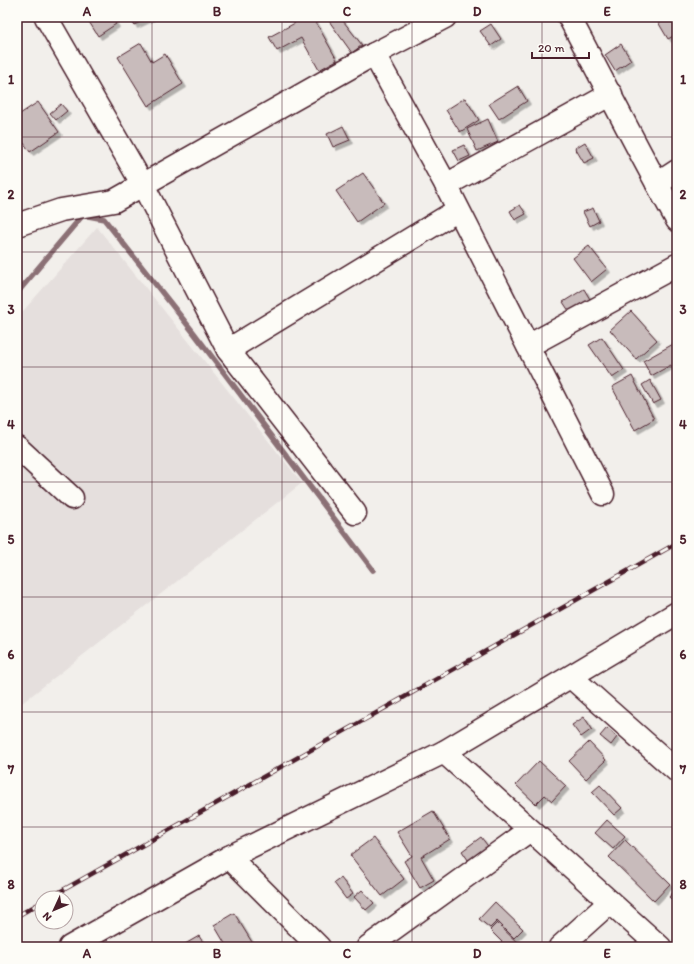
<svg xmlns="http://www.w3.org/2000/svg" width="694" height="964" viewBox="0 0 694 964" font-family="Itim,sans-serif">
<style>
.built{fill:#e5dfdd}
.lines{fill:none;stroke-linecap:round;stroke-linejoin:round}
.stream{stroke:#8b6f75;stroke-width:5.5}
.building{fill:#c8bbbb;stroke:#4a1f2b;filter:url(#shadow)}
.minor-casing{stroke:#4a1f2b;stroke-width:25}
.minor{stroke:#fdfcf7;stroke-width:22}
.rail-casing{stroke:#4a1f2b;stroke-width:4.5}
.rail{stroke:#fdfcf7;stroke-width:3;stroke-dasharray:9;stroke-linecap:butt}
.grid{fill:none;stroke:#4a1f2b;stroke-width:1;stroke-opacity:0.55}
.neatline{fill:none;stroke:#4a1f2b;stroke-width:1.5}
.grid-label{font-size:13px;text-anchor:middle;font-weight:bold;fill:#4a1f2b}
</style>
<defs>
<filter id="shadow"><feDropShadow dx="3.5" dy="3.5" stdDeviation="0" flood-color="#0004"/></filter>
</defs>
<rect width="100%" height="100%" fill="#f2efeb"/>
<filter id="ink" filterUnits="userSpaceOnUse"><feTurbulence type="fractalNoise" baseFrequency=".025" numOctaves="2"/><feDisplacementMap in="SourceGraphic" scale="8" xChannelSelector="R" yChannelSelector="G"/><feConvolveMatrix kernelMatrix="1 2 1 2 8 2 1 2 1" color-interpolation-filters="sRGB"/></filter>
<g filter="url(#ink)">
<polygon class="built" points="97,227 302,483 17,707 17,318"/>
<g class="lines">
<polyline class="stream" points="17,293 83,215 104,219 194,333 373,570"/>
</g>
<g class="building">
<polygon points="86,17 112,17 116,24 98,36"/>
<polygon points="130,17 151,17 134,25"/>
<polygon points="291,17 313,17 337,60 319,70 301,38 277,51 269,37 295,23"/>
<polygon points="334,17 340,17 362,45 352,53 329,21"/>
<polygon points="655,17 675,17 677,20 677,34 668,39"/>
<polygon points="491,24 501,39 491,46 480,31"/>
<polygon points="141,43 152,62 165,54 183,84 148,106 118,57"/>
<polygon points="621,44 631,60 615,71 605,55"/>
<polygon points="518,86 527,101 499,119 489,104"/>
<polygon points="465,98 479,120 460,132 446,110"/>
<polygon points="38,102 59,132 30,152 17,133 17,116"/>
<polygon points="61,104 67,111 56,120 50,113"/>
<polygon points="488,119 498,142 477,151 467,129"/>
<polygon points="343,126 350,140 333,147 327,134"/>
<polygon points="585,142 594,158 584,163 575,148"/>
<polygon points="464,145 470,156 459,161 453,150"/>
<polygon points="363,173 384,203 357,222 336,191"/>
<polygon points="520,205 526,214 515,220 510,211"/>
<polygon points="593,208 599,221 590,226 583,212"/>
<polygon points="589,246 607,269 591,282 573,258"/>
<polygon points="584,289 591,301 571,314 563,302"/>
<polygon points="631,311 657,340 636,359 610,330"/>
<polygon points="602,337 624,370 612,378 589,345"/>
<polygon points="675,343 677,347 677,377 671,365 651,376 643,361"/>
<polygon points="632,376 654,419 635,430 612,387"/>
<polygon points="650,380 661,400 653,404 642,385"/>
<polygon points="584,717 592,729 581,737 572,725"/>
<polygon points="607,728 617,737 611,745 600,736"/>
<polygon points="589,742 606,760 586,779 569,761"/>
<polygon points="539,761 566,786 552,801 545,795 536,804 516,785"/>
<polygon points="600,785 622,808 614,815 592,792"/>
<polygon points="433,811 450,839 421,857 434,880 420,888 404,861 412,856 397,832"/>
<polygon points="607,820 625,836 613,849 595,833"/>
<polygon points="481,837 490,849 470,863 462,851"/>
<polygon points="373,838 404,879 382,896 350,855"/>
<polygon points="625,840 670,884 654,901 609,857"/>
<polygon points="341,878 353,894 346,899 334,883"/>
<polygon points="677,888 677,905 669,897"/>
<polygon points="362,890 374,903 366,910 354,897"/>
<polygon points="495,902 523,929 514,938 497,921 490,928 479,919"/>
<polygon points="234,913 255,947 227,947 214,925"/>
<polygon points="497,923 522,947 507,947 490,930"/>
<polygon points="199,936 206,947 180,947"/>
</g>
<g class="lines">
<defs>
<g id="minor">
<polyline points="46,17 143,185 228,350 355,513"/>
<path d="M569,17C605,84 639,153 677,220"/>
<polyline points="374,54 446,185 603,494"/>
<polyline points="657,184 677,171"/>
<polyline points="446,185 611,94"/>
<polyline points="17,225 61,210 114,201 374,54 445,17"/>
<polyline points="528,346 677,265"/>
<polyline points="228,350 458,210"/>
<polyline points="17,447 72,498"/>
<polyline points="571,677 677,771"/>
<polyline points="444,752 660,947"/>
<polyline points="229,857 319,947"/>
<polyline points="70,947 229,857 444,752 677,613"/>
<polyline points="368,947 530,830"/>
<polyline points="560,947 610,902"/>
</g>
</defs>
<use href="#minor" class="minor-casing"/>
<use href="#minor" class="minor"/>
<defs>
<g id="rail">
<polyline points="49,898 677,543"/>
<polyline points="17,916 42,902"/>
</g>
</defs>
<use href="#rail" class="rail-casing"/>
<use href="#rail" class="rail"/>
</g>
</g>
<path class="grid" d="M152,17V947M282,17V947M412,17V947M542,17V947M17,137H677M17,252H677M17,367H677M17,482H677M17,597H677M17,712H677M17,827H677"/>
<rect width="694" height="964" fill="none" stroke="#fdfcf7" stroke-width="44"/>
<g transform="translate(54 910) rotate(226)"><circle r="19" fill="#fdfcf7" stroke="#b5a4a5"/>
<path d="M0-3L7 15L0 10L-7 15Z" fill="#4a1f2b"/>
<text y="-6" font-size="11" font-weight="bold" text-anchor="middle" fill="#4a1f2b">N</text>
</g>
<path d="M532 52v6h57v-6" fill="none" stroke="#4a1f2b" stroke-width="2"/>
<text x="538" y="52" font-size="12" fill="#4a1f2b" stroke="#fdfcf7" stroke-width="3" paint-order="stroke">20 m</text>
<rect x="22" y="22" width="650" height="920" class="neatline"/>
<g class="grid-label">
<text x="87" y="16">A</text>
<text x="217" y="16">B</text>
<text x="347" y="16">C</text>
<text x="477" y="16">D</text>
<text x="607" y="16">E</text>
<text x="11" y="84">1</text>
<text x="683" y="84">1</text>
<text x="11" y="199">2</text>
<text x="683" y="199">2</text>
<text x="11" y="314">3</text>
<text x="683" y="314">3</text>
<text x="11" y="429">4</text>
<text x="683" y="429">4</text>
<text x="11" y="544">5</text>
<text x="683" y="544">5</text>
<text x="11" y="659">6</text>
<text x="683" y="659">6</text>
<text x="11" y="774">7</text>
<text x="683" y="774">7</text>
<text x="11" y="889">8</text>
<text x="683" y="889">8</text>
<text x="87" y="958">A</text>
<text x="217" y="958">B</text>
<text x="347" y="958">C</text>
<text x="477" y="958">D</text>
<text x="607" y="958">E</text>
</g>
</svg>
